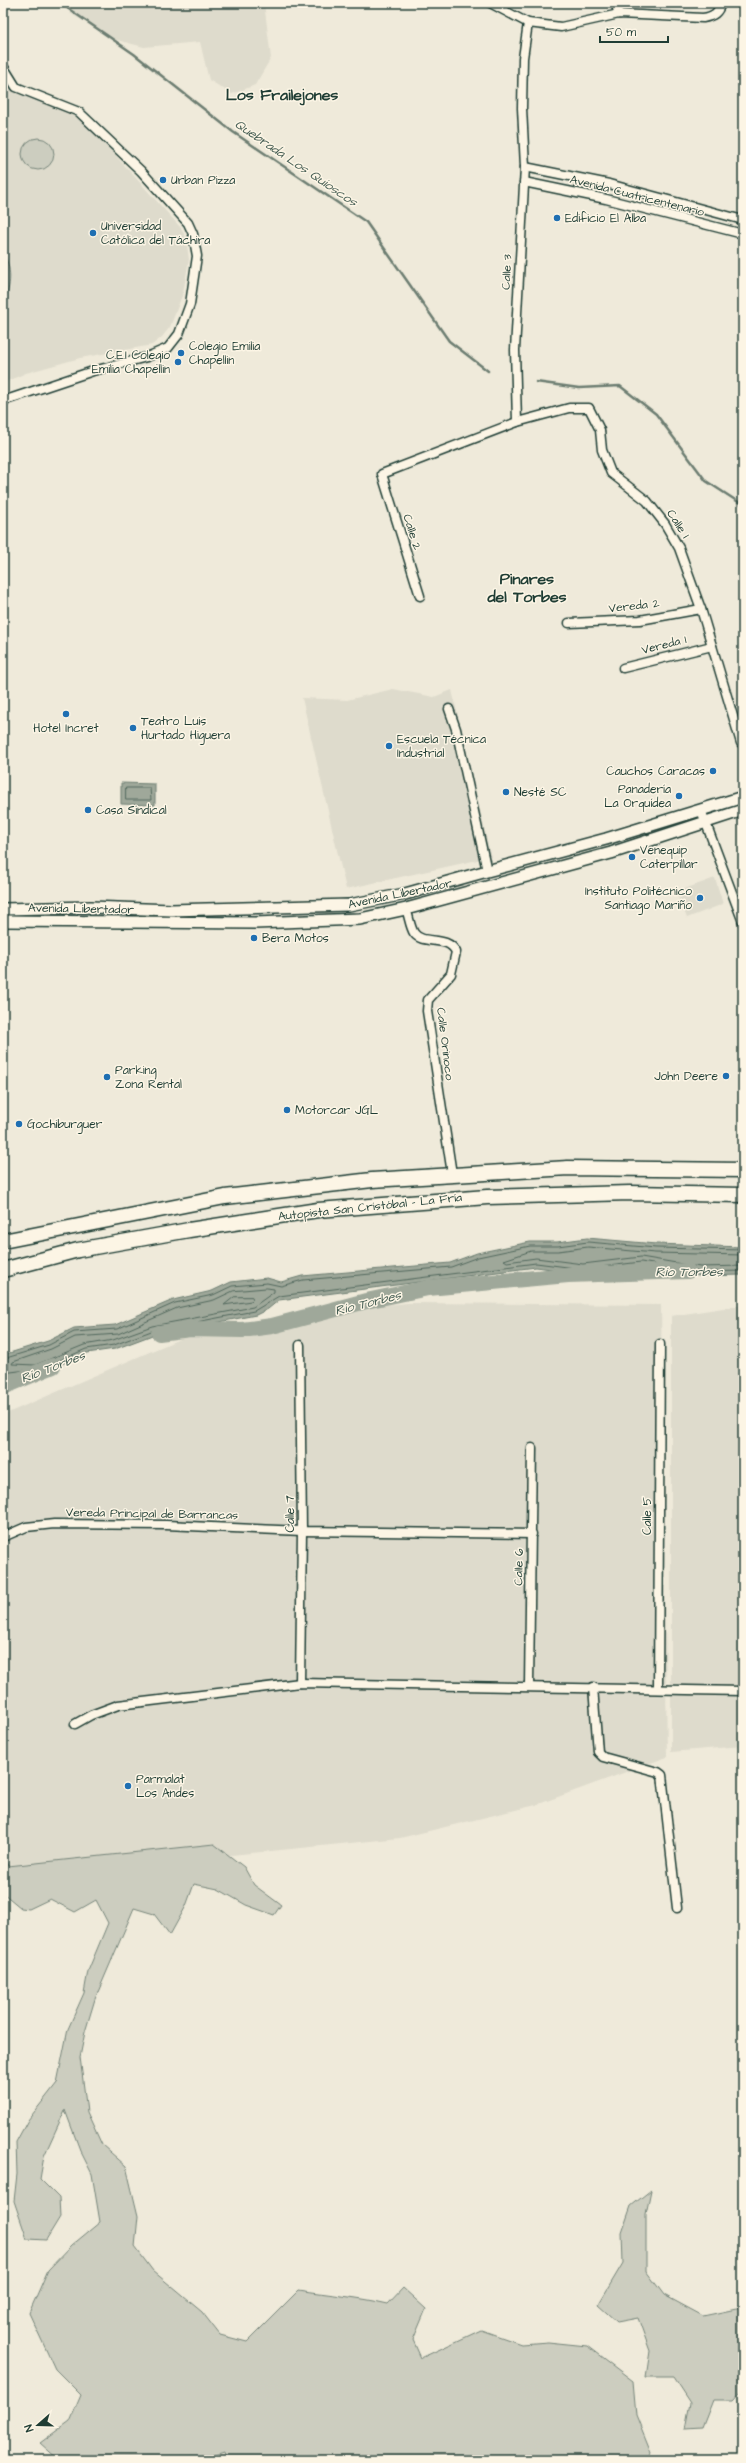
<svg xmlns="http://www.w3.org/2000/svg" width="746" height="2463" viewBox="0 0 746 2463" font-family="'Architects Daughter',sans-serif">
<style>
.built{fill:#dedbcc}
.green{fill:#cccdbf;stroke:#76857a}
.water{fill:#9fa89a;stroke:#6c7d71}
.lines{fill:none;stroke-linecap:round;stroke-linejoin:round}
.shore{stroke:#52685d;stroke-width:1}
.stream{stroke:#6c7d71;stroke-width:2.5}
.river{stroke:#9fa89a;stroke-width:16}
.minor-casing{stroke:#1f3d34;stroke-width:11}
.secondary-casing{stroke:#1f3d34;stroke-width:14}
.motorway-casing{stroke:#1f3d34;stroke-width:17}
.minor{stroke:#fcf5e5;stroke-width:8}
.secondary{stroke:#fcf5e5;stroke-width:11}
.motorway{stroke:#fcf5e5;stroke-width:14}
.poi-dot{fill:#1f6fb2;stroke:#fcf5e5;stroke-width:1.5}
.labels{text-anchor:middle;dominant-baseline:central;stroke-width:3;stroke-linejoin:round;paint-order:stroke}
.poi-label{font-size:12px;fill:#1f3d34;stroke:#fcf5e5;text-anchor:start}
.street-label{font-size:12px;fill:#1f3d34;stroke:#fcf5e5}
.water-label{font-size:13px;font-style:italic;fill:#455d53;stroke:#fcf5e5}
.district-label{font-size:16px;font-weight:bold;fill:#1f3d34;stroke:#fcf5e5}
</style>
<rect width="100%" height="100%" fill="#efeada"/>
<filter id="ink" filterUnits="userSpaceOnUse"><feTurbulence type="fractalNoise" baseFrequency=".025" numOctaves="2"/><feDisplacementMap in="SourceGraphic" scale="8" xChannelSelector="R" yChannelSelector="G"/><feConvolveMatrix kernelMatrix="1 2 1 2 8 2 1 2 1" color-interpolation-filters="sRGB"/></filter>
<g filter="url(#ink)">
<g class="built">
<polygon points="70,3 264,3 271,58 255,85 232,94 209,80 200,42 144,47 113,39 70,13"/>
<polygon points="3,78 17,94 55,106 87,124 181,228 186,238 189,260 183,293 170,327 162,337 152,345 80,358 26,373 3,383"/>
<polygon points="393,689 434,697 452,690 491,857 346,889 302,698 347,700"/>
<polygon points="715,878 723,904 687,918 676,892"/>
<polygon points="408,1303 661,1305 667,1757 536,1805 400,1838 5,1878 3,1857 3,1415 196,1332 325,1310"/>
<polygon points="743,1305 743,1746 671,1752 671,1316"/>
</g>
<g class="green">
<circle cx="38" cy="154" r="16"/>
<path d="M3,252C12,268 12,286 3,302Z"/>
<path d="M214,1844L244,1867L254,1885L281,1905L274,1915L246,1905L218,1889L194,1884L186,1906L170,1935L154,1914L134,1908L95,1999L85,2032L80,2057L87,2112L102,2145L126,2166L138,2216L135,2247L153,2271L202,2312L220,2335L247,2342L299,2290C329,2295 359,2297 388,2304L403,2288L426,2309L413,2340L421,2358L481,2330L521,2344L548,2342L587,2346L633,2381L636,2415L651,2452L646,2460H228L225,2452L200,2460H59L40,2443L70,2421L81,2395L55,2369L29,2313L48,2270L71,2246L100,2222L92,2174L80,2150L65,2110L44,2156L40,2179L59,2198L60,2217L46,2240L27,2239L14,2201L17,2174L16,2142L28,2120L57,2083L68,2029L84,1993L88,1971L108,1923L96,1900L75,1912L50,1899L29,1909L21,1908L3,1893V1854L8,1866Z"/>
<polygon points="651,2190 646,2214 646,2271 664,2295 703,2316 741,2308 743,2310 743,2389 733,2400 713,2400 702,2428 685,2429 690,2403 673,2377 646,2377 650,2351 638,2318 617,2322 598,2305 623,2263 622,2232 631,2206"/>
</g>
<g class="water">
<polygon points="121,783 155,784 155,805 121,804"/>
<polygon points="587,1238 656,1244 743,1247 743,1275 699,1276 641,1266 583,1273 536,1267 279,1300 268,1309 256,1315 155,1334 115,1349 87,1353 43,1372 3,1378 3,1355 48,1341 74,1328 115,1325 173,1300 212,1291 231,1282 267,1278 281,1282 302,1276 450,1263 477,1253 530,1242 557,1242"/>
</g>
<g class="lines">
<g class="shore">
<polygon points="126,788 150,788 151,800 126,800"/>
<polyline points="743,1255 655,1253 588,1247 558,1251 531,1251 504,1260 507,1262 536,1258 583,1264 641,1257 700,1267 743,1266"/>
<polygon points="267,1288 274,1289 274,1292 253,1307 152,1326 113,1340 84,1345 35,1365 12,1364 13,1362 51,1349 75,1337 118,1334 177,1308 214,1300 233,1291"/>
<polygon points="252,1297 253,1299 251,1301 224,1305 234,1297"/>
<polyline points="3,1359 49,1345 74,1332 117,1329 175,1303 213,1295 232,1286 267,1283 281,1286 303,1280 451,1267 478,1257 530,1246 558,1246 588,1242 656,1248 743,1250"/>
<polyline points="3,1373 42,1368 86,1349 114,1345 154,1330 254,1311 279,1296 536,1263 583,1269 641,1262 700,1272 743,1271"/>
</g>
<g class="stream">
<polyline points="60,3 134,54 233,132 366,222 449,341 488,371"/>
<polyline points="536,382 579,388 620,386 656,414 706,481 743,505"/>
</g>
<g class="river">
<polyline points="159,1333 190,1329 242,1330 272,1326 366,1301 428,1288 568,1275 688,1271"/>
<polyline points="3,1387 53,1366"/>
</g>
<defs>
<g id="minor">
<path d="M490,3L528,23L561,27L619,14L703,18C714,16 718,13 721,3"/>
<polyline points="615,3 619,14"/>
<polyline points="3,66 16,87 79,112 141,171 188,223 193,234 197,256 190,304 179,334 168,348 147,357 93,371 3,401"/>
<polyline points="525,167 609,184 743,220"/>
<polyline points="524,182 606,199 743,234"/>
<polyline points="517,422 515,350 525,167 522,108 523,58 528,23"/>
<polyline points="420,596 382,474 517,422 569,408 589,408 600,430 602,450 611,473 647,501 665,524 679,548 701,609 741,743"/>
<polyline points="569,623 640,620 701,609"/>
<polyline points="623,668 712,646"/>
<polyline points="449,709 456,729 487,871"/>
<polyline points="701,810 743,922"/>
<path d="M406,909C409,916 410,927 414,933C423,946 447,934 456,952L451,974L428,1000L427,1011L452,1174"/>
<polyline points="3,1537 26,1527 54,1524 166,1525 302,1531 532,1534"/>
<polyline points="300,1683 302,1531 300,1345"/>
<polyline points="529,1686 532,1448"/>
<polyline points="593,1687 598,1752 603,1757 658,1772 662,1775 677,1908"/>
<polyline points="658,1689 660,1344"/>
<polyline points="75,1724 91,1715 118,1705 300,1683 743,1691"/>
</g>
<g id="secondary">
<polyline points="3,909 91,907 171,910 349,905 405,894 487,871 606,839 743,797"/>
<polyline points="3,921 255,923 360,919 406,909 611,853 743,810"/>
</g>
<g id="motorway">
<polyline points="3,1241 225,1197 372,1180 568,1168 743,1170"/>
<polyline points="3,1270 78,1250 189,1230 318,1210 487,1197 630,1193 743,1195"/>
</g>
</defs>
<use href="#minor" class="minor-casing"/>
<use href="#secondary" class="secondary-casing"/>
<use href="#motorway" class="motorway-casing"/>
<use href="#minor" class="minor"/>
<use href="#secondary" class="secondary"/>
<use href="#motorway" class="motorway"/>
</g>
</g>
<g class="poi-dot">
<circle cx="163" cy="180" r="4"/>
<circle cx="557" cy="218" r="4"/>
<circle cx="93" cy="233" r="4"/>
<circle cx="181" cy="353" r="4"/>
<circle cx="178" cy="362" r="4"/>
<circle cx="66" cy="714" r="4"/>
<circle cx="133" cy="728" r="4"/>
<circle cx="389" cy="746" r="4"/>
<circle cx="713" cy="771" r="4"/>
<circle cx="506" cy="792" r="4"/>
<circle cx="679" cy="796" r="4"/>
<circle cx="88" cy="810" r="4"/>
<circle cx="632" cy="857" r="4"/>
<circle cx="700" cy="898" r="4"/>
<circle cx="254" cy="938" r="4"/>
<circle cx="726" cy="1076" r="4"/>
<circle cx="107" cy="1077" r="4"/>
<circle cx="287" cy="1110" r="4"/>
<circle cx="19" cy="1124" r="4"/>
<circle cx="128" cy="1786" r="4"/>
</g>
<g class="labels">
<g class="poi-label">
<text x="171" y="180">Urban Pizza</text>
<text x="565" y="218">Edificio El Alba</text>
<text x="101" y="226">Universidad<tspan x="101" dy="14">Católica del Táchira</tspan></text>
<text x="189" y="346">Colegio Emilia<tspan x="189" dy="14">Chapellin</tspan></text>
<text x="170" y="355" text-anchor="end">C.E.I Colegio<tspan x="170" dy="14">Emilia Chapellin</tspan></text>
<text x="141" y="721">Teatro Luis<tspan x="141" dy="14">Hurtado Higuera</tspan></text>
<text x="66" y="728" text-anchor="middle">Hotel Incret</text>
<text x="397" y="739">Escuela Técnica<tspan x="397" dy="14">Industrial</tspan></text>
<text x="705" y="771" text-anchor="end">Cauchos Caracas</text>
<text x="671" y="789" text-anchor="end">Panadería<tspan x="671" dy="14">La Orquídea</tspan></text>
<text x="514" y="792">Nesté SC</text>
<text x="96" y="810">Casa Sindical</text>
<text x="640" y="850">Venequip<tspan x="640" dy="14">Caterpillar</tspan></text>
<text x="692" y="891" text-anchor="end">Instituto Politécnico<tspan x="692" dy="14">Santiago Mariño</tspan></text>
<text x="262" y="938">Bera Motos</text>
<text x="115" y="1070">Parking<tspan x="115" dy="14">Zona Rental</tspan></text>
<text x="718" y="1076" text-anchor="end">John Deere</text>
<text x="295" y="1110">Motorcar JGL</text>
<text x="27" y="1124">Gochiburguer</text>
<text x="136" y="1779">Parmalat<tspan x="136" dy="14">Los Andes</tspan></text>
</g>
<g class="street-label">
<text transform="translate(637 196) rotate(14)">Avenida Cuatricentenario</text>
<text transform="translate(507 272) rotate(-87)">Calle 3</text>
<text transform="translate(678 524) rotate(57)">Calle 1</text>
<text transform="translate(412 532) rotate(73)">Calle 2</text>
<text transform="translate(634 606) rotate(-6)">Vereda 2</text>
<text transform="translate(664 645) rotate(-14)">Vereda 1</text>
<text transform="translate(400 894) rotate(-12)">Avenida Libertador</text>
<text transform="translate(81 909) rotate(1)">Avenida Libertador</text>
<text transform="translate(445 1044) rotate(83)">Calle Orinoco</text>
<text transform="translate(370 1207) rotate(-6)">Autopista San Cristóbal - La Fría</text>
<text transform="translate(152 1514) rotate(1)">Vereda Principal de Barrancas</text>
<text transform="translate(290 1514) rotate(-90)">Calle 7</text>
<text transform="translate(647 1516) rotate(-90)">Calle 5</text>
<text transform="translate(519 1567) rotate(-89)">Calle 6</text>
</g>
<g class="water-label">
<text transform="translate(296 163) rotate(34)">Quebrada Los Quioscos</text>
<text x="689" y="1272">Río Torbes</text>
<text transform="translate(368 1303) rotate(-14)">Río Torbes</text>
<text transform="translate(53 1367) rotate(-21)">Río Torbes</text>
</g>
<g class="district-label">
<text x="282" y="95">Los Frailejones</text>
<text x="527" y="579">Pinares<tspan x="527" dy="18">del Torbes</tspan></text>
</g>
</g>
<rect width="746" height="2463" fill="none" stroke="#fcf5e5" stroke-width="16"/>
<rect x="8" y="8" width="730" height="2447" fill="none" stroke="#1f3d34" stroke-width="1.5" filter="url(#ink)"/>
<g transform="translate(38 2425) rotate(250)" stroke="#fcf5e5" stroke-width="3" paint-order="stroke">
<path d="M0-3L7 15L0 10L-7 15Z" fill="#1f3d34"/>
<text y="-6" font-size="11" font-weight="bold" text-anchor="middle" fill="#1f3d34">N</text>
</g>
<path d="M600 36v6h68v-6" fill="none" stroke="#1f3d34" stroke-width="2"/>
<text x="606" y="36" font-size="12" fill="#1f3d34" stroke="#fcf5e5" stroke-width="3" paint-order="stroke">50 m</text>
</svg>
